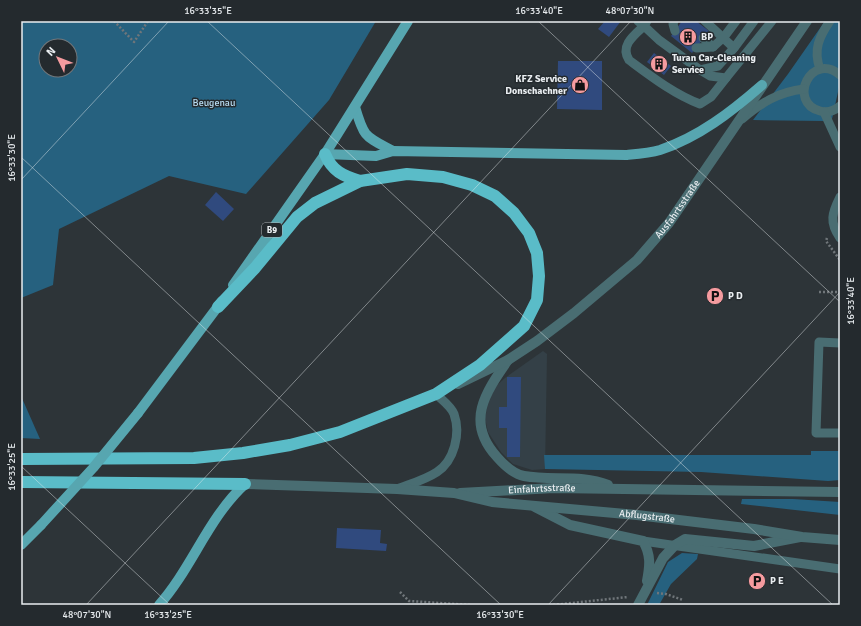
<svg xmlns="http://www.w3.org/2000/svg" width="861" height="626" viewBox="0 0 861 626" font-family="Signika,sans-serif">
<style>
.built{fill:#344047}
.green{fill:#26617f;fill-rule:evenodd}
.building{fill:#304a7e}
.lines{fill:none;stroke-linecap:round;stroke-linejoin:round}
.path{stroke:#70767a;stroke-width:2.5;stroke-dasharray:2 2;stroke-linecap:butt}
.service{stroke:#496d72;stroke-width:9}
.minor{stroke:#496d72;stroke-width:10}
.tertiary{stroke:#496d72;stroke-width:10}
.primary{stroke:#57a6b0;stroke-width:10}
.motorway{stroke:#5abcc8;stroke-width:12}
.primary-bridge{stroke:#57a6b0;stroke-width:10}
.ticks{fill:none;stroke:#e9edf0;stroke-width:1;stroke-opacity:0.45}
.labels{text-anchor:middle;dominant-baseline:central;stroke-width:3;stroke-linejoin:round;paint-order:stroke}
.shield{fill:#242a2e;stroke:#aeb2b6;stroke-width:1}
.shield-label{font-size:9px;font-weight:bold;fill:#e9edf0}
.poi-label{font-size:10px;font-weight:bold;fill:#e9edf0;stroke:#242a2e;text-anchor:start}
.park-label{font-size:10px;fill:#b7dbf1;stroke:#242a2e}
.street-label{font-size:10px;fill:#e9edf0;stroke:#242a2e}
.neatline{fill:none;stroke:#e9edf0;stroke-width:1.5}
.ticks-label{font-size:10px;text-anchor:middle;fill:#e9edf0}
</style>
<rect width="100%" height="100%" fill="#2d3438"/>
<polygon class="built" points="543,351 547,354 545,469 532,470 513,464 501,452 488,432 485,418 488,404 494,388 505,378"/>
<g class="green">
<path d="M21,21H376L329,100L246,194L169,176L59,229L53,285L21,298ZM46,46H70V70H46Z"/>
<polygon points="825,21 840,21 840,83 832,119 825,121 753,120 788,74"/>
<polygon points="21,396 40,439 21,438"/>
<polygon points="811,451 840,451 840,480 828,481 701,472 545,469 544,455 811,455"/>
<polygon points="742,499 793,499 840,502 840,515 741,504"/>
<polygon points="682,553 698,554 697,559 671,584 659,605 647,605 668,562"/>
</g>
<g class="building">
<polygon points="605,21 621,21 609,37 598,29"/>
<polygon points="682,21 696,21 709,31 692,53 671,36"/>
<polygon points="654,53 671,66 664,75 647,62"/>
<polygon points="558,61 602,61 602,110 557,109"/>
<polygon points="216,192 234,209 223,221 205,205"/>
<polygon points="507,377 521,377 520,457 507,457 507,428 499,428 499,407 507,407"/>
<polygon points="337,528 381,530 380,543 387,544 386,551 336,548"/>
</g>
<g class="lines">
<g class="path">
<polyline points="114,21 134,42 148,21"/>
<polyline points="827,238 826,241 840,260"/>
<polyline points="819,292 840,292"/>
<polyline points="400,592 409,601 471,605"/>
<polyline points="657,593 666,594 683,600"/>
<polyline points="553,605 628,597"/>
</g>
<g class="service">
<path d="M638,21L644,26C633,36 620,46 629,60C652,77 674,94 700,104L711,97L726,78"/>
<polyline points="647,21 644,26 659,40 700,70 710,76 726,78 772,21"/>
<polyline points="674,21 673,24 675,31"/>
<polyline points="705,21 734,48"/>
<polyline points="703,38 713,47"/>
<polyline points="696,48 713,47 724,37 736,21"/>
<path d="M820,69C813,50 819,37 830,21"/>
<polyline points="700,70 718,66 734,48 754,21"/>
<path d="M840,75C811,51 787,102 820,111C827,113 834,111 840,106"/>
<polyline points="824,112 840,147"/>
<path d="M742,119C761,103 778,92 804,89"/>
<path d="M840,197C832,213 829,222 840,238"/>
<polyline points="840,343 819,342 816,433 840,433"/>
<path d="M397,489C410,484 425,480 437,472C454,461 461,434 454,414C451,406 442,400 436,394"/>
<polyline points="643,541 840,569"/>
</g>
<g class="minor">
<path d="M508,360C485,393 465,422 497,457C504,465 513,474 524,476C552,481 581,474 608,485"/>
<path id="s1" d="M460,493L554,488L840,492"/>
<path d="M535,507L570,525L643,541C651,555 650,565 647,581"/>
<polyline points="638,605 663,558 675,545 685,539 754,546 800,537"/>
</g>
<g class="tertiary">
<path id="s2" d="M458,384L508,360L537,341L574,313L637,260L669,223L807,21"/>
<path id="s3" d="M245,484L397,489L454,493L492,502L637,515L754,529L802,537L840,540"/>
</g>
<g class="primary">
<path d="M355,107C364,138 365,136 393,151"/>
<path d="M325,154L376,156L393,151L626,155C637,154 650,153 660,150C699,137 731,112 762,85"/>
<polyline points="233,285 325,154 408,21"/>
<polyline points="138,413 222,301"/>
<polyline points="21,545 41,525"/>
<path d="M159,605C192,568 208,518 245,484"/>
</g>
<g class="motorway">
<path d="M325,154C332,171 343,176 360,181"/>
<polyline points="21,459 194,458 243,453 290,445 340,432 436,394 480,365 524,326 537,300 539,276 537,253 529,233 514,213 495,196 472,185 443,177 407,174 360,181 315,203 297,217 255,268 218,307"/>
<polyline points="21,482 245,484"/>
</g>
<polyline class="primary-bridge" points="41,525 93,468 138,413"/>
</g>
<path class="ticks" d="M207,21L833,605M538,21L840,302M21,157L501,605M21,180L169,21M21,466L170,605M86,605L631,21M548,605L840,292"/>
<defs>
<symbol id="building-disc" viewBox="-11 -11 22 22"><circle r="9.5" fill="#f59b9f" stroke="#242a2e"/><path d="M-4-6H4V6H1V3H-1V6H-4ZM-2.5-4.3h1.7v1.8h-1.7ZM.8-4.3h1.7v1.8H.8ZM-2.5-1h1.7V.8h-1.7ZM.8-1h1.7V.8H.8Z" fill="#111"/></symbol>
<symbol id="shop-disc" viewBox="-11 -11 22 22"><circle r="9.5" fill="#f59b9f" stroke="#242a2e"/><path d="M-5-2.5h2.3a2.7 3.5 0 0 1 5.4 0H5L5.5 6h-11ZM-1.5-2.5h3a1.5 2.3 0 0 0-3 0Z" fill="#111"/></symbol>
<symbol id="parking-disc" viewBox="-11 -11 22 22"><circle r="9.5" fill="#f59b9f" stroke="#242a2e"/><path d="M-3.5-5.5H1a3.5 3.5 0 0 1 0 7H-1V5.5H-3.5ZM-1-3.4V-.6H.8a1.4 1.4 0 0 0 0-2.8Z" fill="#111"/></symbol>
</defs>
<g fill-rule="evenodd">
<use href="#building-disc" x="678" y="27" width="20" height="20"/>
<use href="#building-disc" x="649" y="54" width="20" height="20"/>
<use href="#shop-disc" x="570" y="75" width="20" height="20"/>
<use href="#parking-disc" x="705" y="286" width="20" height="20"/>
<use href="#parking-disc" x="747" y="571" width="20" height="20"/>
</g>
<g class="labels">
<rect class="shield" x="262" y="223" width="20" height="14" rx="3"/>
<g class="shield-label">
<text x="272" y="230">B9</text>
</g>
<g class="poi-label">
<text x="701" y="37">BP</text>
<text x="672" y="58">Turan Car-Cleaning<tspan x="672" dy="12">Service</tspan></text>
<text x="567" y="79" text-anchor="end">KFZ Service<tspan x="567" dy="12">Donschachner</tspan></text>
<text x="728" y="296">P D</text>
<text x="770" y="581">P E</text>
</g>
<g class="park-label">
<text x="214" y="103">Beugenau</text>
</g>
<g class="street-label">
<text stroke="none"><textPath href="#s2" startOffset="284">Ausfahrtsstraße</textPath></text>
<text stroke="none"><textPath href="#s1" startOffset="82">Einfahrtsstraße</textPath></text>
<text stroke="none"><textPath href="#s3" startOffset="404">Abflugstraße</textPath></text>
</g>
</g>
<rect width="861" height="626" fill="none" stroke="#242a2e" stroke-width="44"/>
<g transform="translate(58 58) rotate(313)"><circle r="19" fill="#242a2e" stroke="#73787c"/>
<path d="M0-3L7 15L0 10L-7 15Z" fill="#f59b9f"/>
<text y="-6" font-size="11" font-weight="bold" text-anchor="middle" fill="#e9edf0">N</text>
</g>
<rect x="22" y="22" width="817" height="582" class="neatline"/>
<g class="ticks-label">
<text x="208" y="14">16°33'35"E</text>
<text x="539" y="14">16°33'40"E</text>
<text x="630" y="14">48°07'30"N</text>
<text transform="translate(11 158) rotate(-90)" y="4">16°33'30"E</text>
<text transform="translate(850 301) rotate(-90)" y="4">16°33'40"E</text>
<text transform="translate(11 467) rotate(-90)" y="4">16°33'25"E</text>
<text x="87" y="618">48°07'30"N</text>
<text x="168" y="618">16°33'25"E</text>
<text x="500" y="618">16°33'30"E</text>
</g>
</svg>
